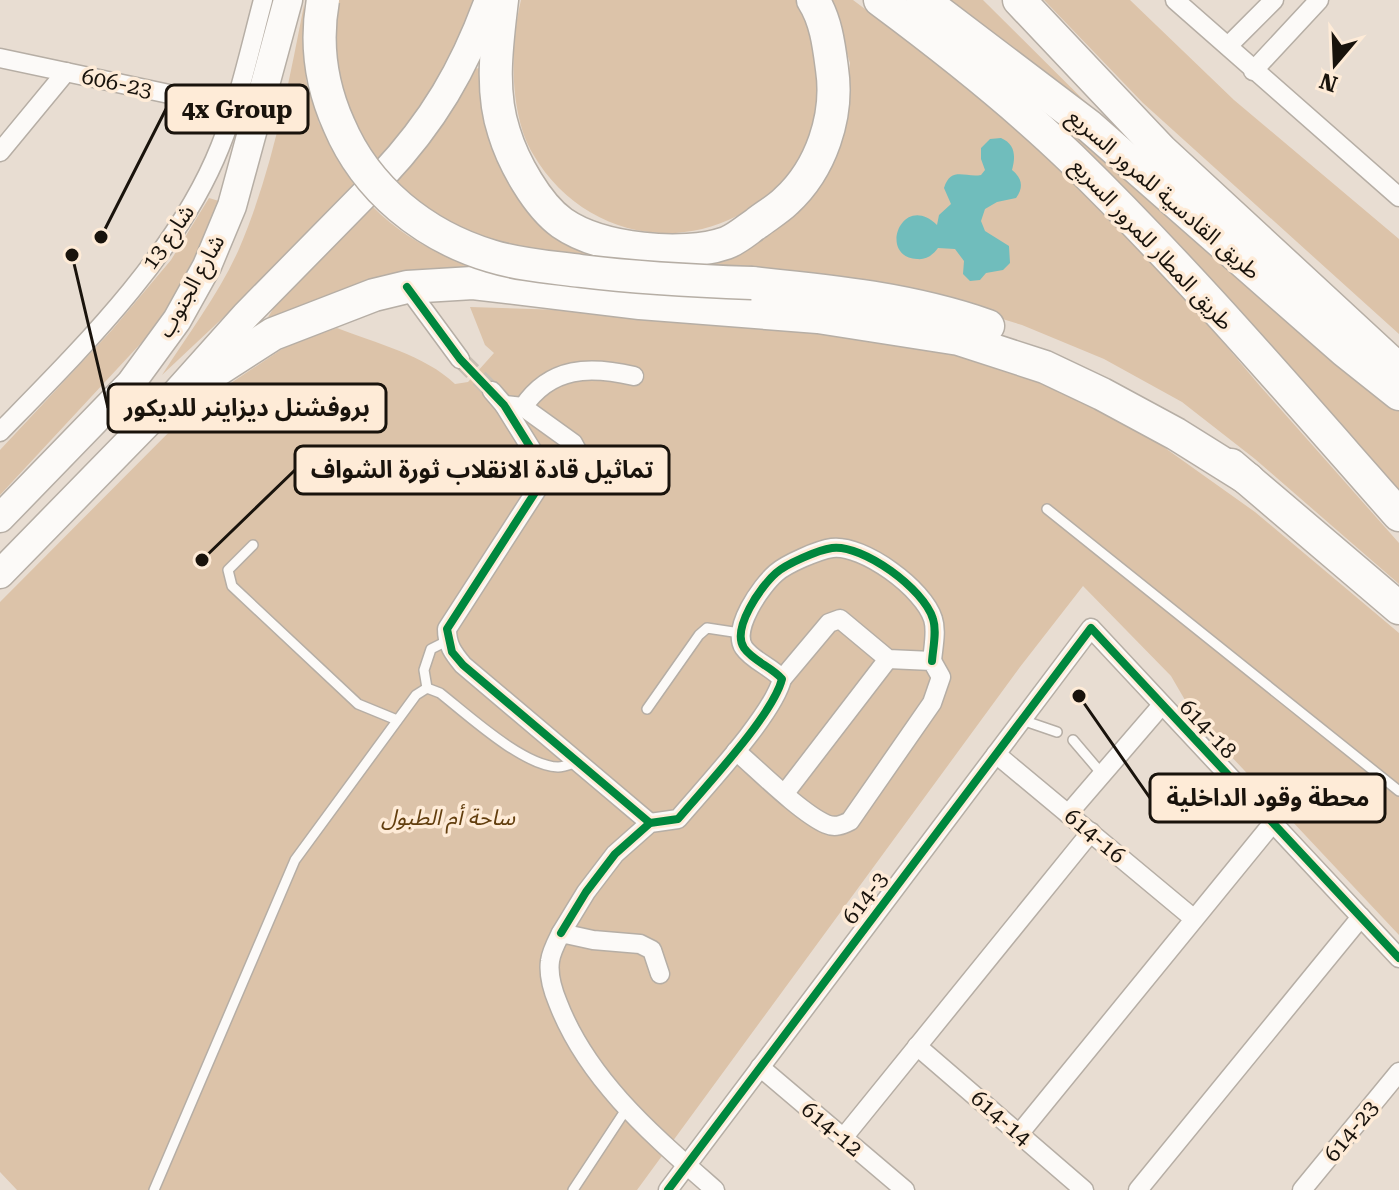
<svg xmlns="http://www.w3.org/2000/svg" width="1399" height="1190" viewBox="0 0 1399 1190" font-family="'Roboto Serif','Noto Sans Arabic',serif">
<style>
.green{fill:#dcc3a9}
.water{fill:#70bdbc}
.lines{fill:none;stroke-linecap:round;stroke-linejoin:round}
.minor-tunnel{stroke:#c9bfb4;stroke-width:18;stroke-dasharray:18 9;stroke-linecap:butt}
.service-casing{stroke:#b6aea5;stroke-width:12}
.minor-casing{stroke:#b6aea5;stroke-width:21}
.primary-casing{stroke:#b6aea5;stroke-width:31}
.motorway-casing{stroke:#b6aea5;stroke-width:35}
.service{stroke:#fcfaf8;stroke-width:9}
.minor{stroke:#fcfaf8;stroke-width:18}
.primary{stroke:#fcfaf8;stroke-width:28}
.motorway{stroke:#fcfaf8;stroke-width:32}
.motorway-bridge-casing{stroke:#b6aea5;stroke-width:35;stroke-linecap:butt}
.motorway-bridge{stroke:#fcfaf8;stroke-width:32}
.cycleway-casing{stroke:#feebd7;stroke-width:13}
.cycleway{stroke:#00873e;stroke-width:8}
.labels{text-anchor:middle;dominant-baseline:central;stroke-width:7;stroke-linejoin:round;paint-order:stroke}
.street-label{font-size:22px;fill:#19130c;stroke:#feebd7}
.park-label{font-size:22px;font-style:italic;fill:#623e0e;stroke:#feebd7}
.leader{fill:none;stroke:#19130c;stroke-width:3}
.callout-dot{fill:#19130c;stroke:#feebd7;stroke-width:3}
.callout{fill:#feebd7;stroke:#19130c;stroke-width:3}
.callout-label{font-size:24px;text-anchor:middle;font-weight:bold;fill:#19130c}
</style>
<rect width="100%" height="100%" fill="#e8ddd2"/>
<g class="green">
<path d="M336,0H474L458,45L425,107L381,167C353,129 331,80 332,31C332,21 335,10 336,0Z"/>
<path d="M521,0H797C802,8 810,17 812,26C816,39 822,86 821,98C820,106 816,114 814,122C810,134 808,151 802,162C790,186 760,204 737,216C663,254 575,227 533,154C509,114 510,45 521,0Z"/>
<polygon points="827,0 853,0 996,107 1124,225 1260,386 1399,543 1399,584 1255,459 1182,402 1104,359 1022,325 931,297 707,269 714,261 764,239 790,217 844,118 850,63 834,12"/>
<polygon points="944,0 983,0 1162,178"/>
<polygon points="1044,0 1130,0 1234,100 1399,239 1399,334 1143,103"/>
<path d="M304,5L306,80L319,123L358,191L162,375C188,334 219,294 239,249C272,172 288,87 304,5Z"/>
<polygon points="924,17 1059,119 1399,411 1399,496"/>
<polygon points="480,68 484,73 498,158 644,262 537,258 459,234 392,181 473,69"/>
<polygon points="209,198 219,201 195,264 156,327 0,495 0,450 112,330 171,260"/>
<path d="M373,207C408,242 448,259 494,276L265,322L278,301Z"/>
<path d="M470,307L593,311L825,330L927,346L1004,365L1137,428L1255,512L1399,633V935L1196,719L1171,676L1083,586L1020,667L637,1190H17L0,1172V602L192,409L288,345L337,328C375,343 425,355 455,384L468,382L494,353L485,345Z"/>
</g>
<path class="water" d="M1001,138C1015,144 1016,156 1012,170C1022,178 1024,187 1016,198L997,202L985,209L981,221L985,231L1009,246L1010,263L1003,270L986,273L980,280L970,281L963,274L964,261L955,249L938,248C933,255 926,260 917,259C877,257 902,191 937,225L939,215L951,204L944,188C951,166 965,178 981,175L985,170L981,159V148L990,139Z"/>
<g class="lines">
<polyline class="minor-tunnel" points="460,359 492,391"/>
<defs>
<g id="service">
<polyline points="1047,509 1399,791"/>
<polyline points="253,545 228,570 232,586 358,704 397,720"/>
<polyline points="427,688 424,670 431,649 447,641"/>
<polyline points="647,709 699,635 707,628 740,633"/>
<polyline points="1022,720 1057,732"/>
<polyline points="1073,740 1102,774"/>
<path d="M154,1190L295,860L416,695L427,688L440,693C468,715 523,766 558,767C564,767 571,764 577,762"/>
<polyline points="573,1190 627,1108"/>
</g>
<g id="minor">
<polyline points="1175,0 1399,197"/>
<polyline points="1228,46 1274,0"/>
<polyline points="0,58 235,108"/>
<polyline points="1253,71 1319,0"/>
<polyline points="0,152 66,72"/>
<polyline points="407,287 460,359"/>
<path d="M492,391L504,405L547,474L447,629C447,645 453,653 463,665L650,823"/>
<polyline points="504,405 523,407 573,443 580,456 576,464 547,474"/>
<path d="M523,407C551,366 590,366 634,376"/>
<path d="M0,432C80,350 177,255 220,147C239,100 250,49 263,0"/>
<path d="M736,751C758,770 801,813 826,824C835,828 842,825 850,821L932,703L941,677L932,661L888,659L840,619L829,623L782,679"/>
<polyline points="996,754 1193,918"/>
<polyline points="785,793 888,659"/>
<polyline points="1068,814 1161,706"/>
<path d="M561,933L586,892L615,854L650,823L678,819C705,787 773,715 782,679C772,667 753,661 744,648C731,629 761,586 776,573C786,564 818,550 832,548C863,544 924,589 933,619C937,631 933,648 932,661"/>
<path d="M660,974L652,950L640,944L593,940L561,933C557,941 551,952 550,961C548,975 553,991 558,1003C588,1081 654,1136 715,1190"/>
<polyline points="917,1046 1084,1190"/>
<polyline points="760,1067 905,1190"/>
<polyline points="1019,1134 1272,824"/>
<polyline points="843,1138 1091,832"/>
<polyline points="668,1190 1091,628 1399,958"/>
<polyline points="1138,1190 1361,917"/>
<polyline points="1302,1190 1399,1072"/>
</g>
<g id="primary">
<path d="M382,176C433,122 464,69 489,0"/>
<polyline points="0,518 131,383 177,320 207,266 232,206 288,0"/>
<polyline points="0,574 169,401 246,315 366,193"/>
</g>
<g id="motorway">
<path d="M502,0C497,43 490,90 504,132C513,162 537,205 562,223C601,250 683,258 726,243C737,239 748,229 757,223C766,216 778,209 786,201C821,169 839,116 832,69C829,46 826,20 813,0"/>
<path d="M880,0C946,49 1012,101 1071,158C1187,271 1292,394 1399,515"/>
<polyline points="923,0 1089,126 1345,351 1399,394"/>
<polyline points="1019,0 1161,150 1399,370"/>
<path d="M752,283C831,291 912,299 988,326"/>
<polyline points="169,401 273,334 374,295 407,287 473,283 640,303 818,317 959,339 1045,367 1102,394 1176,434 1248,479"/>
<polyline points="1231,465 1399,608"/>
</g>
</defs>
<use href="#service" class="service-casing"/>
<use href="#minor" class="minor-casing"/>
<use href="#primary" class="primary-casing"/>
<use href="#motorway" class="motorway-casing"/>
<use href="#service" class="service"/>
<use href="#minor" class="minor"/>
<use href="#primary" class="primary"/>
<use href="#motorway" class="motorway"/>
<defs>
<path id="motorway-bridge" d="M323,0C315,44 321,85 339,125C366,189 424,236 491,256C520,265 551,267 581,271C638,278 694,281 752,283"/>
</defs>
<use href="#motorway-bridge" class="motorway-bridge-casing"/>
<use href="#motorway-bridge" class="motorway-bridge"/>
<defs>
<g id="cycleway">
<polyline points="407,287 460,359 504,405 547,474 447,629 452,652 463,665 650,823"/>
<path d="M561,933L586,892L615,854L650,823L678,819C705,787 773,715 782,679C772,667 753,661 744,648C731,629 761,586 776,573C786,564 818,550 832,548C863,544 924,589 933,619C937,631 933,648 932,661"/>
<polyline points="668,1190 1091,628 1399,958"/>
</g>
</defs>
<use href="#cycleway" class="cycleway-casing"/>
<use href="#cycleway" class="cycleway"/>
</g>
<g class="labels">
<g class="street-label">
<text transform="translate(117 83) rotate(12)">606-23</text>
<text transform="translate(1164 194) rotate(41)">طريق القادسية للمرور السريع</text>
<text transform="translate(168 237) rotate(-55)">شارع 13</text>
<text transform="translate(1152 244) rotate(47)">طريق المطار للمرور السريع</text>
<text transform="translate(191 286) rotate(-61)">شارع الجنوب</text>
<text transform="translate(1208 729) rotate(47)">614-18</text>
<text transform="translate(1095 836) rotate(40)">614-16</text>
<text transform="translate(865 898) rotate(-53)">614-3</text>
<text transform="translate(1001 1118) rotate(41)">614-14</text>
<text transform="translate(832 1129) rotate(40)">614-12</text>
<text transform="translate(1351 1131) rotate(-51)">614-23</text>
</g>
<g class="park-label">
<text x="448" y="817">ساحة أم الطبول</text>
</g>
</g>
<path class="leader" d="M101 237L166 109M72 255L108 408M202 560L295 470M1079 696L1150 798"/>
<g class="callout-dot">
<circle cx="101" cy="237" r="8"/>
<circle cx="72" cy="255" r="8"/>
<circle cx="202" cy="560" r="8"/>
<circle cx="1079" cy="696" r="8"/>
</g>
<g class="callout">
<rect x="166" y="85" width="142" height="48" rx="8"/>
<rect x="108" y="384" width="278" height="48" rx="8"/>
<rect x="295" y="446" width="374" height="48" rx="8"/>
<rect x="1150" y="774" width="235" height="48" rx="8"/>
</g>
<g class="callout-label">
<text x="237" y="118">4x Group</text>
<text x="247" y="416">بروفشنل ديزاينر للديكور</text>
<text x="482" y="478">تماثيل قادة الانقلاب ثورة الشواف</text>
<text x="1268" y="806">محطة وقود الداخلية</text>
</g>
<g transform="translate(1335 64) rotate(199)" stroke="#feebd7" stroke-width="6" paint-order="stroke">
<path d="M0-6L14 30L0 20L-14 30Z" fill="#19130c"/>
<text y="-12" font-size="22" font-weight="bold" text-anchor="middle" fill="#19130c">N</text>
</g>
</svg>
